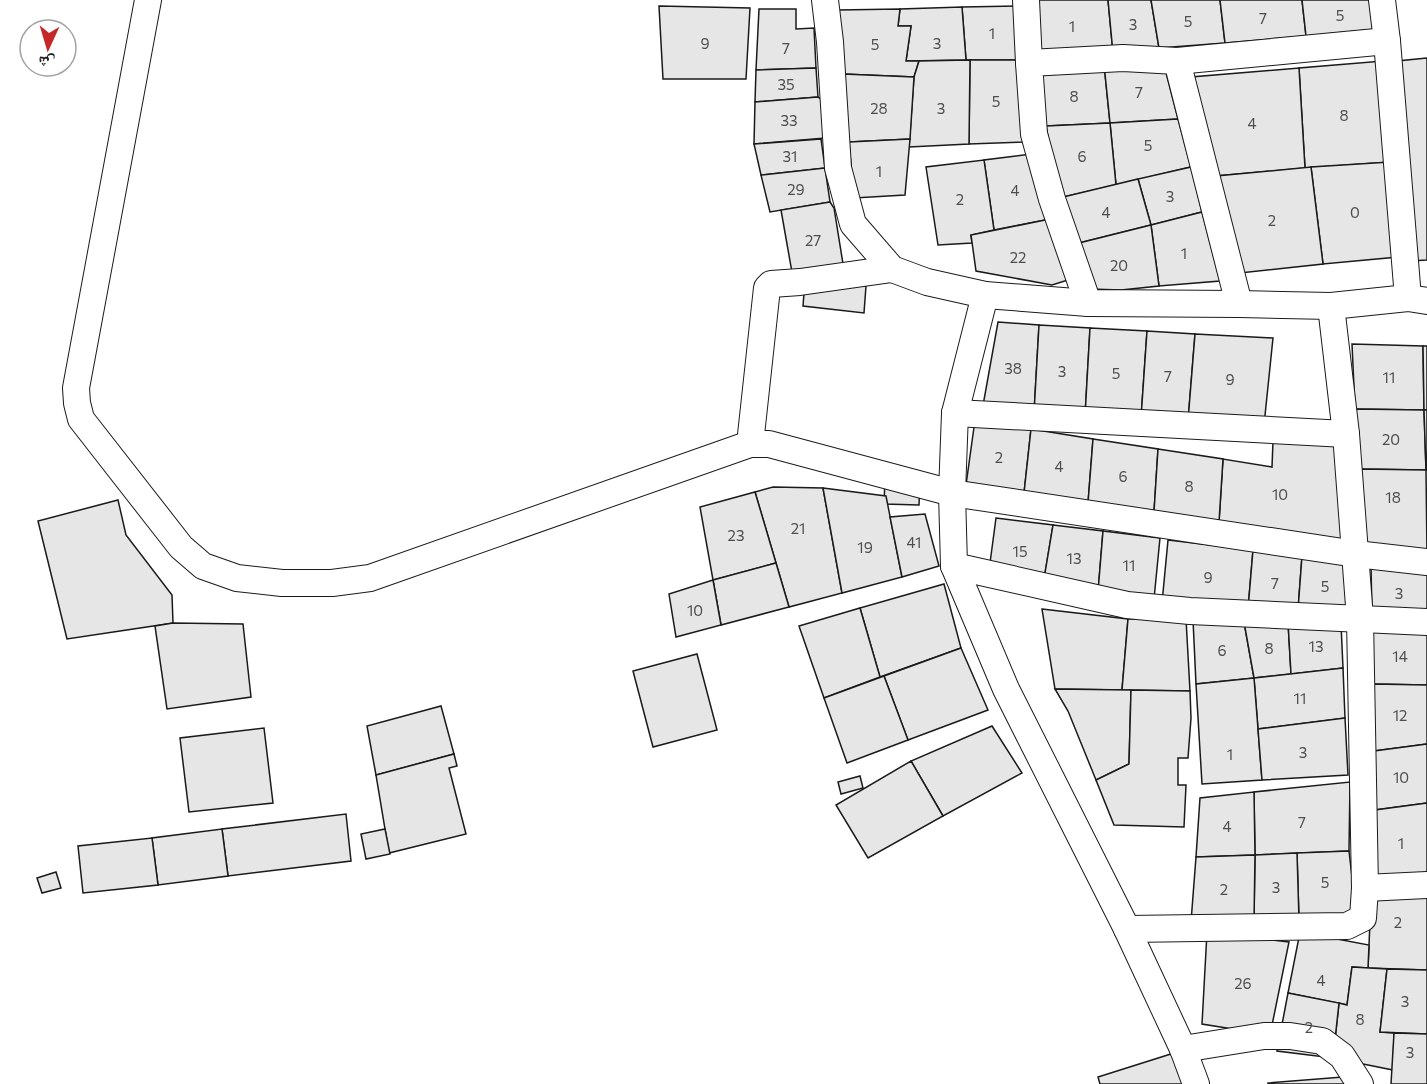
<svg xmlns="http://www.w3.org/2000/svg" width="1427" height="1084" viewBox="0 0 1427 1084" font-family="Commissioner,'Noto Naskh Arabic',sans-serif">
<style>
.building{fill:#e6e6e6;stroke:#1a1a1a;stroke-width:1.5}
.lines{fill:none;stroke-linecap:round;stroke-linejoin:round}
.minor-casing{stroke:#1a1a1a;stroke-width:28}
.minor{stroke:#fff;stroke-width:26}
.labels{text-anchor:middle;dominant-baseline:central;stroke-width:4.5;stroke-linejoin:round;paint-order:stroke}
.number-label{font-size:15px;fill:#4d4d4d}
</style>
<rect width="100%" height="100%" fill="#fff"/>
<g class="building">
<polygon points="1032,0 1108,0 1113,53 1037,59"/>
<polygon points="1108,0 1151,0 1159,48 1113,53"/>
<polygon points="1151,0 1220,0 1225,43 1159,48"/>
<polygon points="1220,0 1302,0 1306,36 1225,43"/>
<polygon points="1302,0 1375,0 1377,29 1306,36"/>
<polygon points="659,6 750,8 746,79 663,79"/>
<polygon points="1019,6 1021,60 966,60 962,7"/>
<polygon points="962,7 966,60 906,61 911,26 898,26 900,9"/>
<polygon points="759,9 796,9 796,29 814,28 816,68 756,70"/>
<polygon points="900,9 898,26 911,26 906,61 919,61 914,77 843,74 838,10"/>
<polygon points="1427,58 1427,260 1410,261 1397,61"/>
<polygon points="970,60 1021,60 1025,142 969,144"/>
<polygon points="970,60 969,144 909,147 914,77 919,61"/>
<polygon points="1383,61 1390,162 1305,168 1299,68"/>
<polygon points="1104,64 1110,123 1046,126 1036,69"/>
<polygon points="1104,64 1164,65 1178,119 1110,123"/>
<polygon points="816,68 818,97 755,102 756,70"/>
<polygon points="1299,68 1305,168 1216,176 1191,77"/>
<polygon points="843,74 914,77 910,139 849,142"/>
<polygon points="818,97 823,101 826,138 754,144 755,102"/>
<polygon points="1178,119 1191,167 1116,185 1110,123"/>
<polygon points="1110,123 1116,185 1059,198 1046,126"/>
<polygon points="821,139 825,168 761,175 754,144"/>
<polygon points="910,139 905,195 854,198 849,142"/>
<polygon points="1031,154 1050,219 994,230 984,160"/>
<polygon points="984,160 994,230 971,235 972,243 938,245 926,167"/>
<polygon points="1390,162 1398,257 1323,264 1311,167"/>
<polygon points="1191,167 1202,212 1151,225 1138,179"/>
<polygon points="1311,167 1323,264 1240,273 1216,176"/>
<polygon points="825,168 830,202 770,212 761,175"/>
<polygon points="1138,179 1151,225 1075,244 1059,198"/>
<polygon points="830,202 834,208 844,270 793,278 781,210"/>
<polygon points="1202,212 1220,281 1159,286 1151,225"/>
<polygon points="1050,219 1068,280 1052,285 976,271 971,235"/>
<polygon points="1151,225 1159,286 1121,290 1090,289 1075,244"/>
<polygon points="805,280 866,286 864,313 803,306"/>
<polygon points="998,322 1039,325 1034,413 982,411"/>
<polygon points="1039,325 1090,328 1085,416 1034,413"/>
<polygon points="1090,328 1147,331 1141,418 1085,416"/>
<polygon points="1147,331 1195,334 1188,421 1141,418"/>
<polygon points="1195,334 1273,338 1264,425 1188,421"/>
<polygon points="1352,344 1423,346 1424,410 1355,409"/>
<polygon points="1423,346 1427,346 1427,410 1424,410"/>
<polygon points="1355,409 1424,410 1426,470 1359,469"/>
<polygon points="1424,410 1427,410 1427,470 1426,470"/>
<polygon points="975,420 1031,429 1024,493 966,485"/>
<polygon points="1031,429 1093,439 1088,503 1024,493"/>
<polygon points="1334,438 1342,540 1219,522 1223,459 1272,467 1273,441"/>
<polygon points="1093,439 1158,449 1154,512 1088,503"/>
<polygon points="1158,449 1223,459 1219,522 1154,512"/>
<polygon points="1359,469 1426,470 1427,555 1362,548"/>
<polygon points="885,478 920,478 919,505 884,504"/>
<polygon points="773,487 823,488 842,593 789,607 755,492"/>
<polygon points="823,488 886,496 902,577 842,593"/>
<polygon points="755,492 776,563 713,580 700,507"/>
<polygon points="118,500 126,535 172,595 173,623 67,639 38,521"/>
<polygon points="925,514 939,566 902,577 890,517"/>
<polygon points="996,518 1053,525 1043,585 988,578"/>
<polygon points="1053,525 1103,531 1098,592 1043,585"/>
<polygon points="1103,531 1160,538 1154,599 1098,592"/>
<polygon points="1168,540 1253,550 1248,609 1162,603"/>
<polygon points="1253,550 1302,556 1298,610 1248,609"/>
<polygon points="1302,556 1352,562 1349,612 1298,610"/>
<polygon points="776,563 789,607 721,625 713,580"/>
<polygon points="1371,565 1427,572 1427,616 1372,615"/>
<polygon points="713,580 721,625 676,637 669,594"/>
<polygon points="944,584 961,648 880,677 860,608"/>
<polygon points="860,608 880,677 824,698 799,626"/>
<polygon points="1042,609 1128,619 1122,690 1055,689"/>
<polygon points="1128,619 1186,619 1190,691 1122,690"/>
<polygon points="1193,620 1244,622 1254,678 1196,684"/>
<polygon points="1244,622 1288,622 1291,674 1254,678"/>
<polygon points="1288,622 1341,624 1343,668 1291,674"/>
<polygon points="173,623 243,624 251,697 167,709 155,626"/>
<polygon points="1372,625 1427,627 1427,685 1373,684"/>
<polygon points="961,648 988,710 908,740 884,676"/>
<polygon points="697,654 717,730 653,747 633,671"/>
<polygon points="1343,668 1345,718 1258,729 1254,678"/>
<polygon points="884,676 908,740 847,763 824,698"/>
<polygon points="1254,678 1262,780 1202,784 1196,684"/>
<polygon points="1373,684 1427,685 1427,744 1374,751"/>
<polygon points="1055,689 1131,690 1129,764 1096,780 1068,711"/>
<polygon points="1131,690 1190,691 1191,718 1188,758 1178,758 1178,785 1186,785 1184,827 1114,825 1096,780 1129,764"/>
<polygon points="441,706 454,754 376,775 367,726"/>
<polygon points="1345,718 1348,775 1262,780 1258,729"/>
<polygon points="992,726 1022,773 943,816 911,761"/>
<polygon points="264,728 273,803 189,812 180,738"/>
<polygon points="1427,744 1427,803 1375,810 1374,751"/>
<polygon points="454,754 457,766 449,768 466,834 389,853 376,775"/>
<polygon points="911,761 943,816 868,858 836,805"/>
<polygon points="860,776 863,788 841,794 838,782"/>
<polygon points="1350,782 1349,851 1255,855 1254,792"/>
<polygon points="1254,792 1255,855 1196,857 1200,798"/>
<polygon points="1427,803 1427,875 1376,877 1375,810"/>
<polygon points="346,814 351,861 228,876 222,829"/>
<polygon points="222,829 228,876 158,885 152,838"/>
<polygon points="385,829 390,854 366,859 361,834"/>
<polygon points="152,838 158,885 83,893 78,846"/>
<polygon points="1349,851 1356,912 1299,920 1297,853"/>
<polygon points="1297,853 1299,920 1254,921 1255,855"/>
<polygon points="1255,855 1254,921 1191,922 1196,857"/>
<polygon points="56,872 61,888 42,893 37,878"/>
<polygon points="1427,898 1427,970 1368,968 1371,899"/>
<polygon points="1207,932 1289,942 1270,1035 1202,1024"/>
<polygon points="1300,932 1369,945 1368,968 1352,967 1347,1005 1288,993"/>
<polygon points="1352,967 1387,969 1380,1032 1394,1033 1393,1070 1333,1058 1339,1003 1347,1005"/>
<polygon points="1387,969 1427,970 1427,1034 1380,1032"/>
<polygon points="1288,993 1339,1003 1333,1058 1277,1051"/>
<polygon points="1394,1033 1427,1034 1427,1084 1391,1084"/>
<polygon points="1174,1053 1185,1084 1100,1084 1098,1077"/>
<polygon points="1343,1077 1362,1084 1268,1084 1268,1083"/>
</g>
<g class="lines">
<defs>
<g id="minor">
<polyline points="148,0 76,388 77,403 81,419 181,547 203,566 237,578 282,583 332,583 370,578 750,444 769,444 952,493 1356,554 1427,562"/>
<polyline points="825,0 830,42 838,168 853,224 892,269 927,282 985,295 1088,303 1239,304 1331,306 1408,298 1427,301"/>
<polyline points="1026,0 1029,63"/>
<polyline points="1382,0 1387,41 1408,298"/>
<polyline points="1177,61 1387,41"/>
<polyline points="985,295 955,413 952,493 954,566 1006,689 1127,929 1183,1049 1196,1084"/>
<polyline points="1088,303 1052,199 1034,134 1029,63 1123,58 1177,61 1239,304"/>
<polyline points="955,413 1346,434"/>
<polyline points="750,444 767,288 771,284 800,282 892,269"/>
<polyline points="954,566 1127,605 1190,611 1427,622"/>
<polyline points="1365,888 1427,885"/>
<polyline points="1127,929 1347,926 1363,918 1365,888 1360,619 1346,434 1331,306"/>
<polyline points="1183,1049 1264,1036 1290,1036 1322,1041 1342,1056 1360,1084"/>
</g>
</defs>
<use href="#minor" class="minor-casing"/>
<use href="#minor" class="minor"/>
</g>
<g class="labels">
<g class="number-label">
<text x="1340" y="15">5</text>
<text x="1263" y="18">7</text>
<text x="1188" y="21">5</text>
<text x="1133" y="24">3</text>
<text x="1072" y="26">1</text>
<text x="992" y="33">1</text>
<text x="705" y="43">9</text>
<text x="937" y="43">3</text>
<text x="875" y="44">5</text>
<text x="786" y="48">7</text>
<text x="786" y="84">35</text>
<text x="1139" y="92">7</text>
<text x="1074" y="96">8</text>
<text x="996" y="101">5</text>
<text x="879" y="108">28</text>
<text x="941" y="108">3</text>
<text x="1344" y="115">8</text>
<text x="789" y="120">33</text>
<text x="1252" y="123">4</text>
<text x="1148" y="145">5</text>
<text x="790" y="156">31</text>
<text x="1082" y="156">6</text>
<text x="879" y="171">1</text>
<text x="796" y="189">29</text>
<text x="1015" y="190">4</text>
<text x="1170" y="196">3</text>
<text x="960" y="199">2</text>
<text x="1106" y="212">4</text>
<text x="1355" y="212">0</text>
<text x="1272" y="220">2</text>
<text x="813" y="240">27</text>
<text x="1184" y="253">1</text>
<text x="1018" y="257">22</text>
<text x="1119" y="265">20</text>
<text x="1013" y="368">38</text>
<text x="1062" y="371">3</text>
<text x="1116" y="373">5</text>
<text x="1168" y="376">7</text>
<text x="1389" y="377">11</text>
<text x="1230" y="379">9</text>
<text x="1391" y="439">20</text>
<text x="999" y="457">2</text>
<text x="1059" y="466">4</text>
<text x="1123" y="476">6</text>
<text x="1189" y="486">8</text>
<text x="1280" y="494">10</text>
<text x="1393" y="497">18</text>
<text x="798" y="528">21</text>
<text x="736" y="535">23</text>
<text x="914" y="542">41</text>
<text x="865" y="547">19</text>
<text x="1020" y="551">15</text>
<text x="1074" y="558">13</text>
<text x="1129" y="565">11</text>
<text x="1208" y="577">9</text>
<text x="1275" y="583">7</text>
<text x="1325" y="586">5</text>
<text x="1399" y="593">3</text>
<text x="695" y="610">10</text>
<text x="1316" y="646">13</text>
<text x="1269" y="648">8</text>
<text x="1222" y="650">6</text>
<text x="1400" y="656">14</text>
<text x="1300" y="698">11</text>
<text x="1400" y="715">12</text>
<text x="1303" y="752">3</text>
<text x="1230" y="754">1</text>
<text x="1401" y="777">10</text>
<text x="1302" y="822">7</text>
<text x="1227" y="826">4</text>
<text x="1401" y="843">1</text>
<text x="1325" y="882">5</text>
<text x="1276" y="887">3</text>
<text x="1224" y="889">2</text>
<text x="1398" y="922">2</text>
<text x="1321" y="980">4</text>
<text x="1243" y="983">26</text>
<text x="1405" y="1001">3</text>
<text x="1360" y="1019">8</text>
<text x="1309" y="1027">2</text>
<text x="1410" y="1052">3</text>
</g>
</g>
<g transform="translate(48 48) rotate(184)"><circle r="28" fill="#ffffff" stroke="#a3a3a3" stroke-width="1.5"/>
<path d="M0-4.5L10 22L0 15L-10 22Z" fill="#c62828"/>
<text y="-9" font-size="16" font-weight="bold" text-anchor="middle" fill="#1a1a1a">ش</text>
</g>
</svg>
